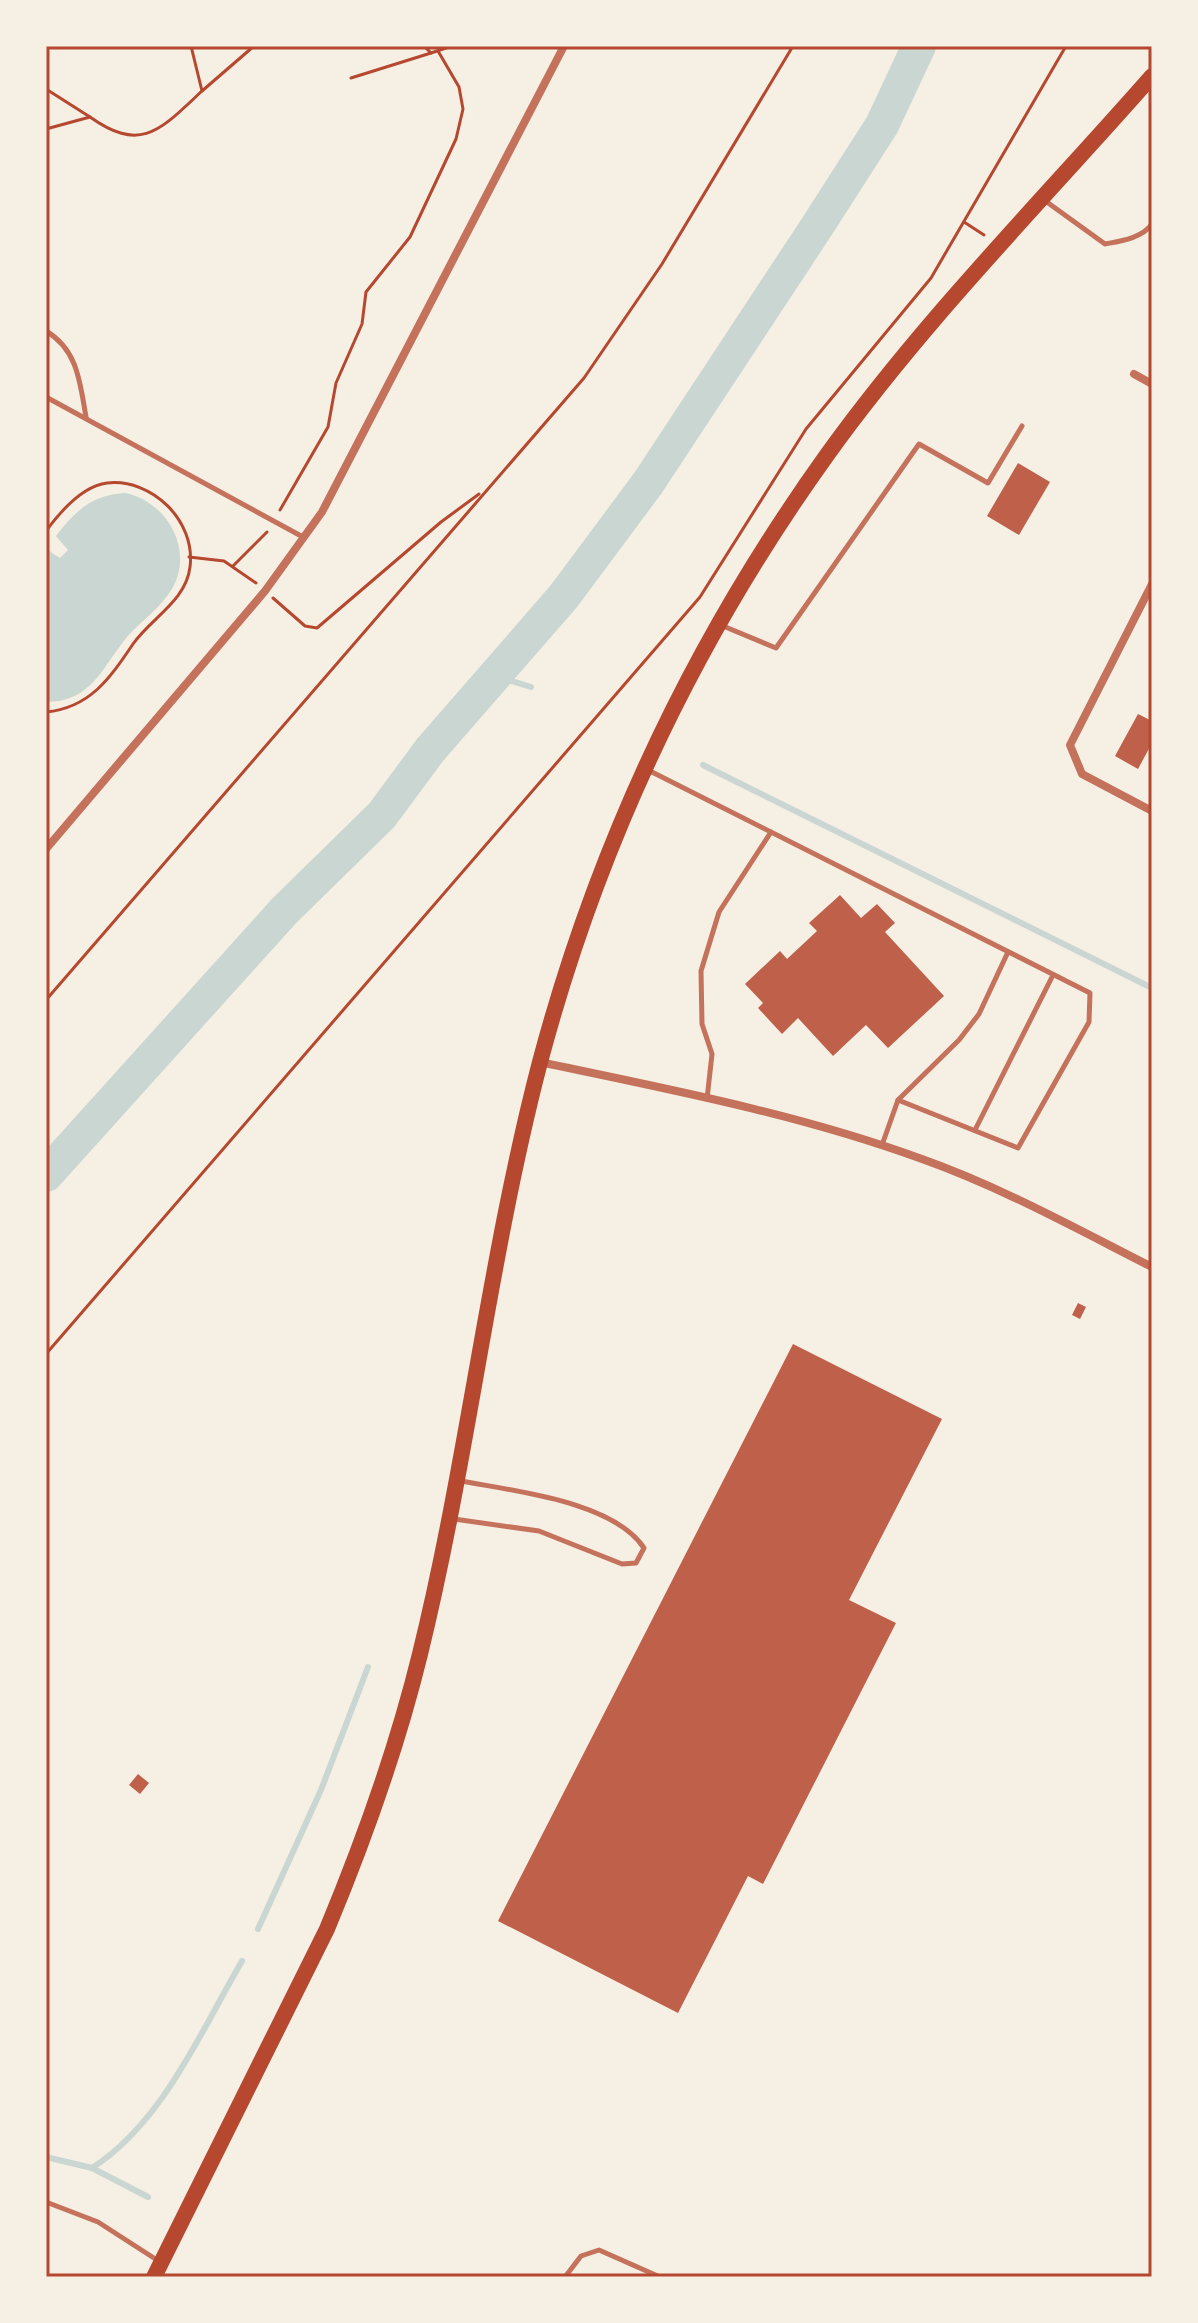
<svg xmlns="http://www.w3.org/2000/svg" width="1198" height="2323" viewBox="0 0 1198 2323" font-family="'Fira Sans',sans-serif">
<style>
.water{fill:#c9d6d2}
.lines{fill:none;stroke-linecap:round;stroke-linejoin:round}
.stream{stroke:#c9d6d2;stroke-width:6}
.river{stroke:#c9d6d2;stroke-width:34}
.building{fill:#bf614a}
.path{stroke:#b5482f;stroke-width:3}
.service{stroke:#c5725c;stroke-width:5}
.minor{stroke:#c5725c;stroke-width:8}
.secondary{stroke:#b5482f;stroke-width:16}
.neatline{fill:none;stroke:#b5482f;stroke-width:3}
</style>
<rect width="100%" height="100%" fill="#f6efe4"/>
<path class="water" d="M125,493C166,501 194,548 173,587C162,607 142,620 127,637C102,667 92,702 46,702V549L60,558L68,550L56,536C76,510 92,495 125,493Z"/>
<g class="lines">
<g class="stream">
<polyline points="496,676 531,687"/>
<polyline points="703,765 1152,988"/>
<polyline points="258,1929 321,1790 368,1667"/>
<polyline points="46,2157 92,2168 148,2197"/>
<path d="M92,2168C163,2122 200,2033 242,1961"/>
</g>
<polyline class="river" points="46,1175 284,911 382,815 430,750 564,596 648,483 816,228 882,125 919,46"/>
</g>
<g class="building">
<polygon points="1018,463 1050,482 1019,535 987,516"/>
<polygon points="1138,714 1152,721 1152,743 1138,769 1115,756"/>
<polygon points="840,895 861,918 877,904 895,923 885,932 944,996 888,1048 866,1025 833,1056 798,1018 782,1034 758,1008 763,1003 745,984 780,951 787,959 817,931 809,923"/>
<polygon points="1078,1303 1086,1307 1080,1319 1072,1315"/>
<polygon points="793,1344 942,1419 849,1600 896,1623 763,1884 748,1876 678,2013 498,1921"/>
<polygon points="138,1774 149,1783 140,1794 129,1785"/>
</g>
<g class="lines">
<g class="path">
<polyline points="191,46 202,91 254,46"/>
<polyline points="424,46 431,53 452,46"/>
<polyline points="351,78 431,53"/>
<polyline points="46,89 90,117"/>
<path d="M46,129L90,117C142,154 161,129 202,91"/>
<polyline points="964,222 984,235"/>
<polyline points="280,510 328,427 336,383 362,324 366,292 410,237 456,139 463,109 459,87 438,51"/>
<path d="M46,531C60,512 82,486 107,483C152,478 196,521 190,567C186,601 151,618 133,644C110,678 90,708 46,712"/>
<polyline points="189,557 224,561 256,583"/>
<polyline points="233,566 267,532"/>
<polyline points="273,598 305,626 317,628 441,522 479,494"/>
<polyline points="46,1000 584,378 662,264 793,46"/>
<polyline points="46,1354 700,597 806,429 931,278 1066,46"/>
</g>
<g class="service">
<path d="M1044,200L1105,244C1121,241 1142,238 1152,224"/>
<path d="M46,331C78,350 80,383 86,417"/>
<polyline points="46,397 303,537"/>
<polyline points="723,626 776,648 919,444 988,483 1022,426"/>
<polyline points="648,770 1090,993 1089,1022 1018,1148 898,1100 882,1145"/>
<polyline points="707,1099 712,1054 702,1024 701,971 719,912 771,832"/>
<polyline points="898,1100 959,1040 979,1014 1008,952"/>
<polyline points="975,1130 1053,975"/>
<path d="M454,1519L539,1531L622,1564L636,1563L644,1548C613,1501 513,1491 461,1481"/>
<polyline points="46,2202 98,2222 157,2260"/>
<polyline points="565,2277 581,2256 599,2250 660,2277"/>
</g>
<g class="minor">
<polyline points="1134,374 1152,384"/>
<polyline points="1152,584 1070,745 1082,774 1152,811"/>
<polyline points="46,849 265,591 322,512 564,46"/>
<path d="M540,1062C668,1089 799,1114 922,1159C1001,1187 1077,1229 1152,1267"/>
</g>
<path class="secondary" d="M154,2277L327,1929C364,1840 397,1748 420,1654C468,1459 489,1257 540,1062C598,844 695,639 827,455C924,320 1043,200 1152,76"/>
</g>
<rect width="1198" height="2323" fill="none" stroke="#f6efe4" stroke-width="96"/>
<rect x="48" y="48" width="1102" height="2227" class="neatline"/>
</svg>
